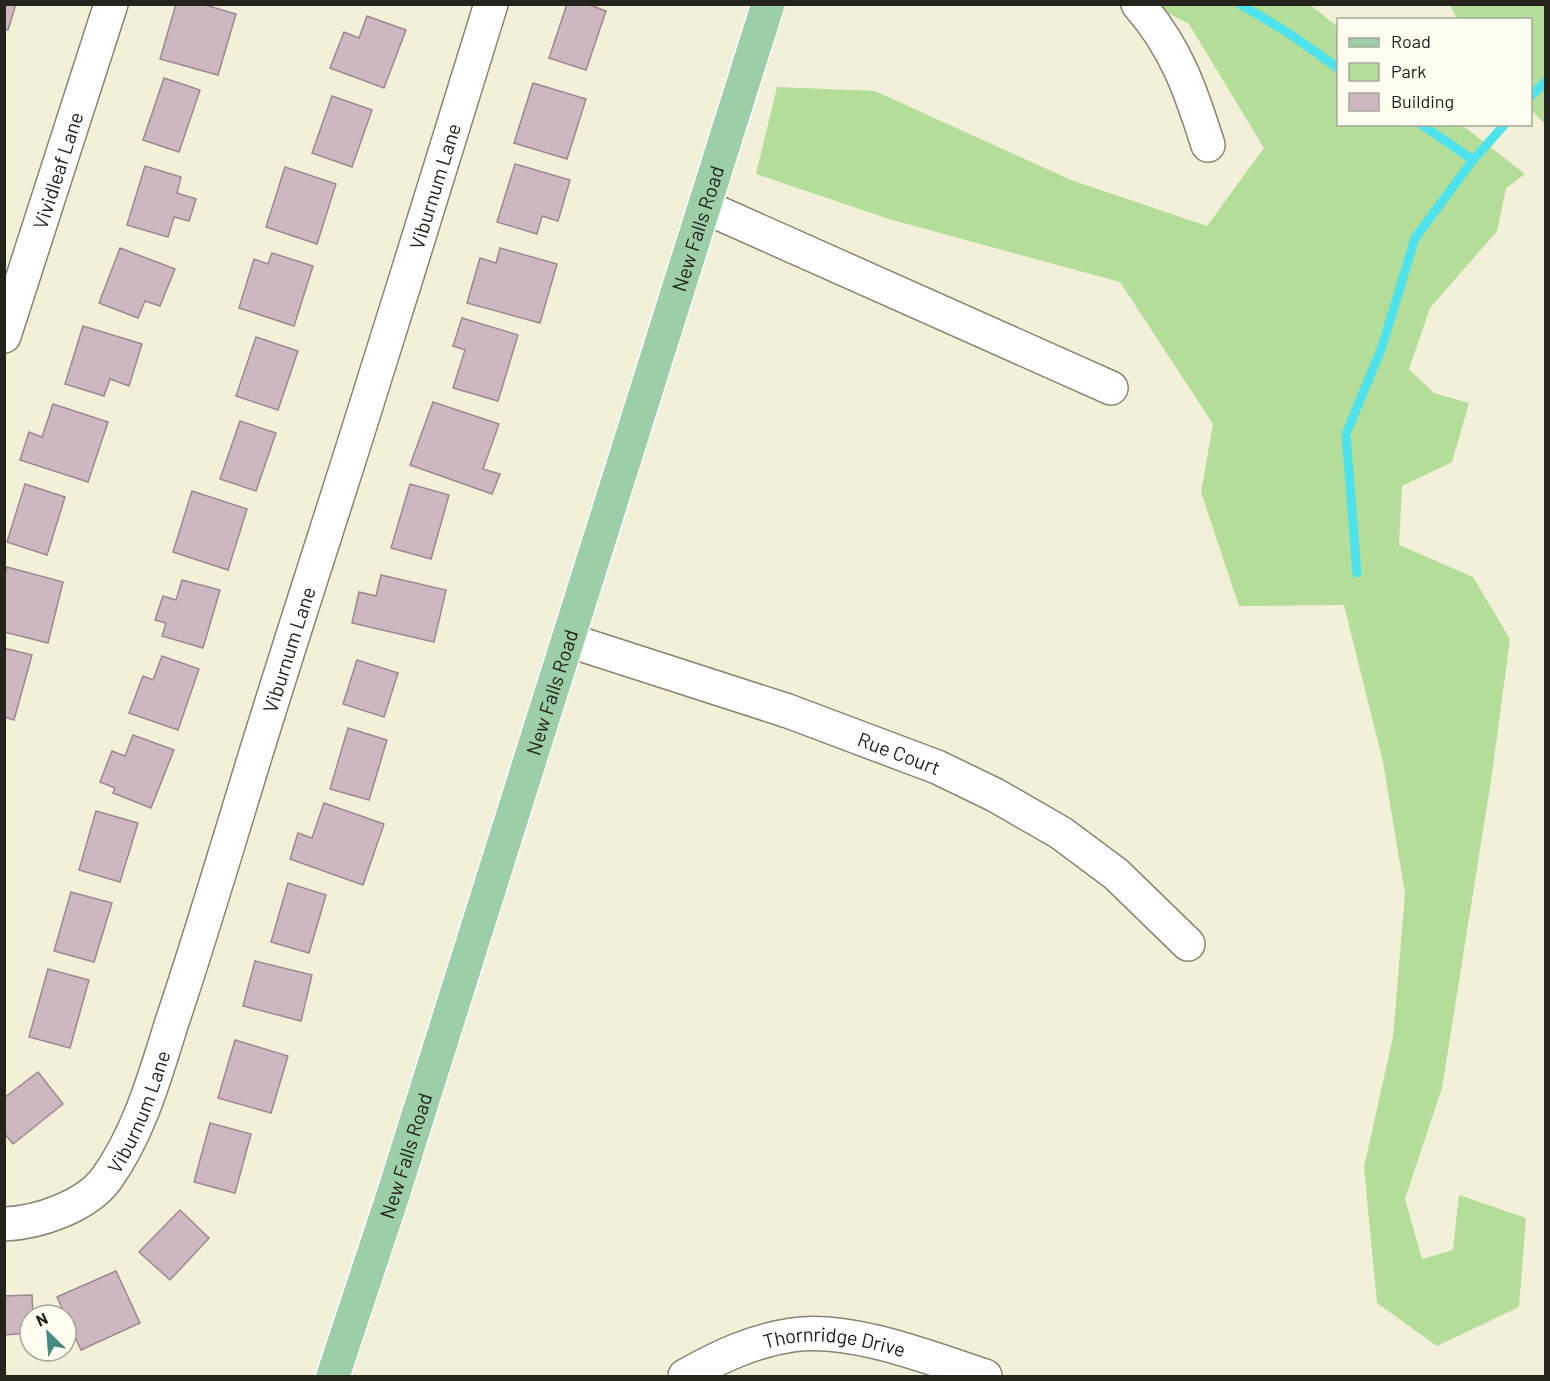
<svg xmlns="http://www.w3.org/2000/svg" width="1550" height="1381" viewBox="0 0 1550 1381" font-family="Barlow,sans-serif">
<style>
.green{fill:#b3dd98}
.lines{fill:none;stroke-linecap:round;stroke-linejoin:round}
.stream{stroke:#4ee3ec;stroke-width:9}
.building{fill:#cdb7c1;stroke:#9d8891;stroke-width:1.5}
.minor-casing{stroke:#898572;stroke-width:36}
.major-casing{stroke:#fff;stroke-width:36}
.minor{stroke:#fff;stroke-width:33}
.major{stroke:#9ccea7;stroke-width:33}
.labels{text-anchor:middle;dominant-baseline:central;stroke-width:6;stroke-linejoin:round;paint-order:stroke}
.street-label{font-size:20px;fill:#24231b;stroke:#fffdf0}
</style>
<rect width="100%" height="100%" fill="#f3f0da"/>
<g class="green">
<polygon points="1309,4 1338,27 1338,124 1462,125 1525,174 1506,188 1497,231 1430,308 1409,369 1434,393 1469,403 1452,462 1402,486 1399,545 1473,577 1510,639 1492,774 1442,1088 1405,1199 1422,1259 1453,1250 1459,1195 1526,1218 1519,1307 1437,1346 1377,1303 1364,1167 1393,1037 1405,893 1383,762 1344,605 1239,606 1201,492 1213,424 1120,282 889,219 756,174 777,87 875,91 1071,180 1207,226 1264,148 1189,24 1152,5"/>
<polygon points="1450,5 1545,5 1545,124 1531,110 1530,20 1457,19"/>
</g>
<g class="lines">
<g class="stream">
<polyline points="1240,4 1287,32 1338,68"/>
<polyline points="1530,97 1546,81"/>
<polyline points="1421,124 1473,160 1505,124"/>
<polyline points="1357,573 1346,434 1382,347 1415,238 1473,160"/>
</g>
</g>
<g class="building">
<polygon points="4,4 16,4 8,30 4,29"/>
<polygon points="176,4 202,4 236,14 218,75 160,59"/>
<polygon points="567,4 587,4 606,11 586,70 549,58"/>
<polygon points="367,16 406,30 384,88 330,68 344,32 359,38"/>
<polygon points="164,78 200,90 179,152 143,140"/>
<polygon points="533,83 586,99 567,159 514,143"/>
<polygon points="332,96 372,110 352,167 312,153"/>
<polygon points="515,164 570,180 558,221 542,216 537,234 497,222"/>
<polygon points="145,166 181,177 177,193 196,199 189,221 174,217 168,237 127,225"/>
<polygon points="285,167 336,184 317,244 266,227"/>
<polygon points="120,248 175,269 160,306 145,301 138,318 99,303"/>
<polygon points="500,248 557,264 540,323 467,303 480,258 496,263"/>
<polygon points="272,253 313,266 294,326 239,308 254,259 268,264"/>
<polygon points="462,318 518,335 498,401 453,388 465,350 453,346"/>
<polygon points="83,326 142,344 129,386 110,379 104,396 65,384"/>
<polygon points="256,337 298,351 278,410 236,396"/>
<polygon points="433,402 499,424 483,469 500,474 492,494 410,465"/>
<polygon points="53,404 108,422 88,482 20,460 29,432 42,437"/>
<polygon points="240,421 276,433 256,491 220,479"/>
<polygon points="25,484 65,497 47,555 7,542"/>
<polygon points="410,484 449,495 431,559 391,548"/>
<polygon points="192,491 247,509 228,570 173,552"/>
<polygon points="7,567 63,582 48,643 4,632 4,576"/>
<polygon points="381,575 446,590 434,642 352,623 359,592 376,596"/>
<polygon points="182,580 220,590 203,648 162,636 166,623 155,620 163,596 176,600"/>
<polygon points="4,648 32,655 14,720 4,717"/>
<polygon points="162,656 199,669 178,730 129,713 143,676 153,680"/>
<polygon points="357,660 398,673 384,717 343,704"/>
<polygon points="348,728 387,740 369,800 330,789"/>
<polygon points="133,735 174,750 151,808 113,793 115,788 100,782 112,751 125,756"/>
<polygon points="324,803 384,824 363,885 290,859 298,833 312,838"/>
<polygon points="96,811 138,823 120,882 79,870"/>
<polygon points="288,883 326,895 309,953 271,942"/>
<polygon points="71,892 112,903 94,962 54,951"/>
<polygon points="255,961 312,975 301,1021 243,1006"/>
<polygon points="48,969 89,980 70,1048 29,1037"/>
<polygon points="235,1040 288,1056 271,1113 218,1098"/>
<polygon points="38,1072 63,1104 13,1144 4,1133 4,1098"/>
<polygon points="210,1123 251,1134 235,1193 194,1182"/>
<polygon points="180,1210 209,1238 170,1280 139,1252"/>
<polygon points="116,1271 140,1323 81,1350 57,1297"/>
<polygon points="32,1295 33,1315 30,1315 30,1333 4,1335 4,1296"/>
</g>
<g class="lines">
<defs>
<g id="minor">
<path d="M1138,4C1176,47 1191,91 1208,145"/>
<polyline points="705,207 1111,388"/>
<path id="s1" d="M4,336L111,4"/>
<path id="s2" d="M568,640L788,711L937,767L995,795L1061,833L1116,874L1188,944"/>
<path id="s3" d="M4,1224C38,1223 87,1206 107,1178C140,1131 155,1076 172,1022C198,945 221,867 245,789C287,650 333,513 376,374C415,251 452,128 491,4"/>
<path id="s4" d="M685,1376C719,1357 752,1341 792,1335C850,1326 930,1358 985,1376"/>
</g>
<g id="major">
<path id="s5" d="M333,1376L393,1195L768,4"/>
</g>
</defs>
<use href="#minor" class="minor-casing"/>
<use href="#major" class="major-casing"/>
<use href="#minor" class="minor"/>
<use href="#major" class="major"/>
</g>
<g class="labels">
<g class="street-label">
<text stroke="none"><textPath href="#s1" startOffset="174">Vividleaf Lane</textPath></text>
<text stroke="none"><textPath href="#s3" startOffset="1162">Viburnum Lane</textPath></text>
<text stroke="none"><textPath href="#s5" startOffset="1204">New Falls Road</textPath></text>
<text stroke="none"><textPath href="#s3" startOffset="676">Viburnum Lane</textPath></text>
<text stroke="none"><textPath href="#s5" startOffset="718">New Falls Road</textPath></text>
<text stroke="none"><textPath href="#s2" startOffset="350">Rue Court</textPath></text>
<text stroke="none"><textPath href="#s3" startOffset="190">Viburnum Lane</textPath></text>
<text stroke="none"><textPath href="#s5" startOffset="232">New Falls Road</textPath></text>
<text stroke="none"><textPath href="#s4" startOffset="158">Thornridge Drive</textPath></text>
</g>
</g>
<rect width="1550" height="1381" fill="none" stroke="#24231b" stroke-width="12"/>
<rect x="1337" y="18" width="195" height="108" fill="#fffdf0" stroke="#a7a69b" stroke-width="1.5"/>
<rect x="1349" y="38" width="30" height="9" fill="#9ccea7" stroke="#a7a69b" stroke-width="1.5"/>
<text x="1391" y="48" font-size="18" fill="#24231b">Road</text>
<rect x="1349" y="63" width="30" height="18" fill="#b3dd98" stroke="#a7a69b" stroke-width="1.5"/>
<text x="1391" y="78" font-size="18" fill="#24231b">Park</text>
<rect x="1349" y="93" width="30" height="18" fill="#cdb7c1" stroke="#a7a69b" stroke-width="1.5"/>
<text x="1391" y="108" font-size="18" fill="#24231b">Building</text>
<g transform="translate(48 1333) rotate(335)"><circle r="28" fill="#fffdf0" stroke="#a7a69b" stroke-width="1.5"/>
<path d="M0-4.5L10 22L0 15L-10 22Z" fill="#468b80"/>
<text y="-9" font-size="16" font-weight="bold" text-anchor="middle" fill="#24231b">N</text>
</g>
</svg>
